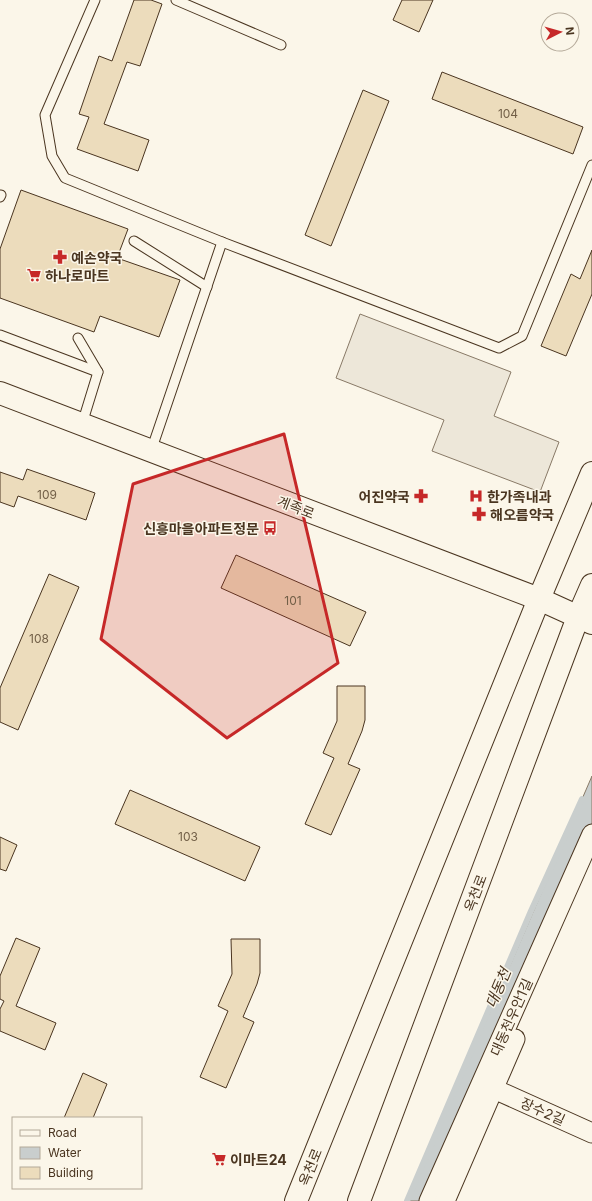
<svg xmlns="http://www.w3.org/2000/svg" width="592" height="1201" viewBox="0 0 592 1201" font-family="Inter,'Noto Sans KR',sans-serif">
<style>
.parking{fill:#ede7d9;stroke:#887966}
.water{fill:#c9cecd;stroke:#887966}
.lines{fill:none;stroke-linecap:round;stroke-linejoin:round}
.stream{stroke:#c9cecd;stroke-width:6}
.building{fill:#ecdcbc;stroke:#4a3520}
.lane-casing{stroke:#4a3520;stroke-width:11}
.street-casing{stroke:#4a3520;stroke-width:21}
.secondary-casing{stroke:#4a3520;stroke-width:24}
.primary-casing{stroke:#4a3520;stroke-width:24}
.lane{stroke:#fbf6e9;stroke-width:9}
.street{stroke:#fbf6e9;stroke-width:19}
.secondary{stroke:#fbf6e9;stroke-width:22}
.primary{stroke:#fbf6e9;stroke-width:22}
.marked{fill:#c62828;fill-opacity:0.2;stroke:#c62828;stroke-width:3;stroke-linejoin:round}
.labels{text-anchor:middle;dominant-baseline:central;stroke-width:3;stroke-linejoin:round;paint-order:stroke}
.number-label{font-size:12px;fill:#725f47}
.poi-label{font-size:14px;font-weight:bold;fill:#4a3520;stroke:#fbf6e9;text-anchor:start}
.street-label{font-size:14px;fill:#4a3520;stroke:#fbf6e9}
.water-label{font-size:15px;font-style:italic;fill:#4a3520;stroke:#fbf6e9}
</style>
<rect width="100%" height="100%" fill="#fbf6e9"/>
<polygon class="parking" points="360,314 511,372 494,416 559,442 540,492 432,451 444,420 336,378"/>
<polygon class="water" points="592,776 592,825 427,1201 408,1201"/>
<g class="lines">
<polyline class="stream" points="407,1201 531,911 582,799"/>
</g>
<g class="building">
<polygon points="134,0 151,0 162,4 140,66 127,62 104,124 149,140 138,171 77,149 89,117 79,114 99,56 112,61"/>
<polygon points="402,0 433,0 419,32 393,20"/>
<polygon points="442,72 583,127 573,154 432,99"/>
<polygon points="363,90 389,101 331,246 305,235"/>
<polygon points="21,190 128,229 117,258 180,280 159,337 100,316 94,332 0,298 0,249"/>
<polygon points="592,250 592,294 566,356 541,346 571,274 580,279"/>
<polygon points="27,469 95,493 86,520 18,496 14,507 0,502 0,472 23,480"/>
<polygon points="236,555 366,612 350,646 221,588"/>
<polygon points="49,574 79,587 18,730 0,722 0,688"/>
<polygon points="337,686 365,686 365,720 362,731 348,764 360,769 331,835 305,824 334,758 323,753 337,721"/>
<polygon points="130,790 260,847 245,881 115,824"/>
<polygon points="0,837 17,845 6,871 0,869"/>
<polygon points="16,938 40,948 16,1006 56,1023 45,1050 0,1031 0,1009 4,1001 0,999 0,976"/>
<polygon points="231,939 260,939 260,973 257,984 243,1017 254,1022 226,1088 200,1077 228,1011 218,1006 232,974"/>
<polygon points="83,1073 107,1084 93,1118 64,1118"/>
</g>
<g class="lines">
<defs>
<g id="lane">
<polyline points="95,0 45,115 52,156 65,178 222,242 499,348 522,336 592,165"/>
<polyline points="176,0 281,45"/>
<polyline points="0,197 1,195"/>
<polyline points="134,241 207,287"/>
<polyline points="0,335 98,372"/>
<polyline points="78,338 98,372 82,424"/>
<polyline points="151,451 222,242"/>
</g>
<g id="street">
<polyline points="494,1089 592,1133"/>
<polyline points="429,1201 592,834"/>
<polyline points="445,1201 515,1039"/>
</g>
<polyline id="secondary" points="0,393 539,599 592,623"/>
<g id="primary">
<polyline points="296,1201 539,599 592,473"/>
<polyline points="359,1201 578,617 592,585"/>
</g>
</defs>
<use href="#lane" class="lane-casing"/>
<use href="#street" class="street-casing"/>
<use href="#secondary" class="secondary-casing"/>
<use href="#primary" class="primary-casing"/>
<use href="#lane" class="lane"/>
<use href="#street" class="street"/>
<use href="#secondary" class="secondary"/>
<use href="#primary" class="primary"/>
</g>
<path class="marked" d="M284,434L338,663L227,738L101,639L133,484Z"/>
<defs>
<symbol id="pharmacy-bare" viewBox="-9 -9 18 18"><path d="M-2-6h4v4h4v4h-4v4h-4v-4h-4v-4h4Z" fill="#c62828" stroke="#fbf6e9" stroke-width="2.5" paint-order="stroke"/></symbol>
<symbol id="supermarket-bare" viewBox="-9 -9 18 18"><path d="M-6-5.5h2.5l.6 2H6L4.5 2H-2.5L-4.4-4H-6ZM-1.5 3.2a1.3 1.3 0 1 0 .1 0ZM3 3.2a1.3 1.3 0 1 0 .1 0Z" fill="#c62828" stroke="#fbf6e9" stroke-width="2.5" paint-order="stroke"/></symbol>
<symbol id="hospital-bare" viewBox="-9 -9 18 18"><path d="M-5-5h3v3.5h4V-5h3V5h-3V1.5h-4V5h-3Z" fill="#c62828" stroke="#fbf6e9" stroke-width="2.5" paint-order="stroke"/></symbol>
<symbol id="bus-bare" viewBox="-9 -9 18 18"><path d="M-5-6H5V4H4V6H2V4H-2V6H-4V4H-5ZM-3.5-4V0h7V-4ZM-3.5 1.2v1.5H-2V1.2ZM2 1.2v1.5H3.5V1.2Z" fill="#c62828" stroke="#fbf6e9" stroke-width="2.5" paint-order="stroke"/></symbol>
</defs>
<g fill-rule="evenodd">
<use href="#pharmacy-bare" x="50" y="247" width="20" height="20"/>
<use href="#supermarket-bare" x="24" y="265" width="20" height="20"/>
<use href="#pharmacy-bare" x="411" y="486" width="20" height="20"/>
<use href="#hospital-bare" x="466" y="486" width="20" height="20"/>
<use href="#pharmacy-bare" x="469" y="504" width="20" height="20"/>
<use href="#bus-bare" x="260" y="518" width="20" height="20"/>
<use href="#supermarket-bare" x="209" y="1149" width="20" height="20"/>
</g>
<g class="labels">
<g class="number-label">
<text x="508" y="113">104</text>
<text x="47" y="494">109</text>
<text x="293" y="600">101</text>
<text x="39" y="638">108</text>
<text x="188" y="836">103</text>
</g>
<g class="poi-label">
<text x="71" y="257">예손약국</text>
<text x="45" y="275">하나로마트</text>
<text x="410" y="496" text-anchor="end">어진약국</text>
<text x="487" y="496">한가족내과</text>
<text x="490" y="514">해오름약국</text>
<text x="259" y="528" text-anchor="end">신흥마을아파트정문</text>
<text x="230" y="1159">이마트24</text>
</g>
<g class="street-label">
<text transform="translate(296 507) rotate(21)">계족로</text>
<text transform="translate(475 893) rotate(-69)">옥천로</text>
<text transform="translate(511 1017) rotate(-66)">대동천우안1길</text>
<text transform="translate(543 1111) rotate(24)">장수2길</text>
<text transform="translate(310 1167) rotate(-68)">옥천로</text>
</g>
<g class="water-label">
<text transform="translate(498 988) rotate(-67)">대동천</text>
</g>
</g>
<rect x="12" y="1117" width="130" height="72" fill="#fbf6e9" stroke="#b4a999"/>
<rect x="20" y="1130" width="20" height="6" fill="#fbf6e9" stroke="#b4a999"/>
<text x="48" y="1137" font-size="12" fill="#4a3520">Road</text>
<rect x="20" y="1147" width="20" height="12" fill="#c9cecd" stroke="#b4a999"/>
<text x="48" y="1157" font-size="12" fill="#4a3520">Water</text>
<rect x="20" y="1167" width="20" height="12" fill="#ecdcbc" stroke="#b4a999"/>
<text x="48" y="1177" font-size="12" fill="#4a3520">Building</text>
<g transform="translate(560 32) rotate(84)"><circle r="19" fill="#fbf6e9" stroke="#b4a999"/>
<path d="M0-3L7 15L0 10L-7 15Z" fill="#c62828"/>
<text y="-6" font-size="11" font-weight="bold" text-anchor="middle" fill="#4a3520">N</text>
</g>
</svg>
